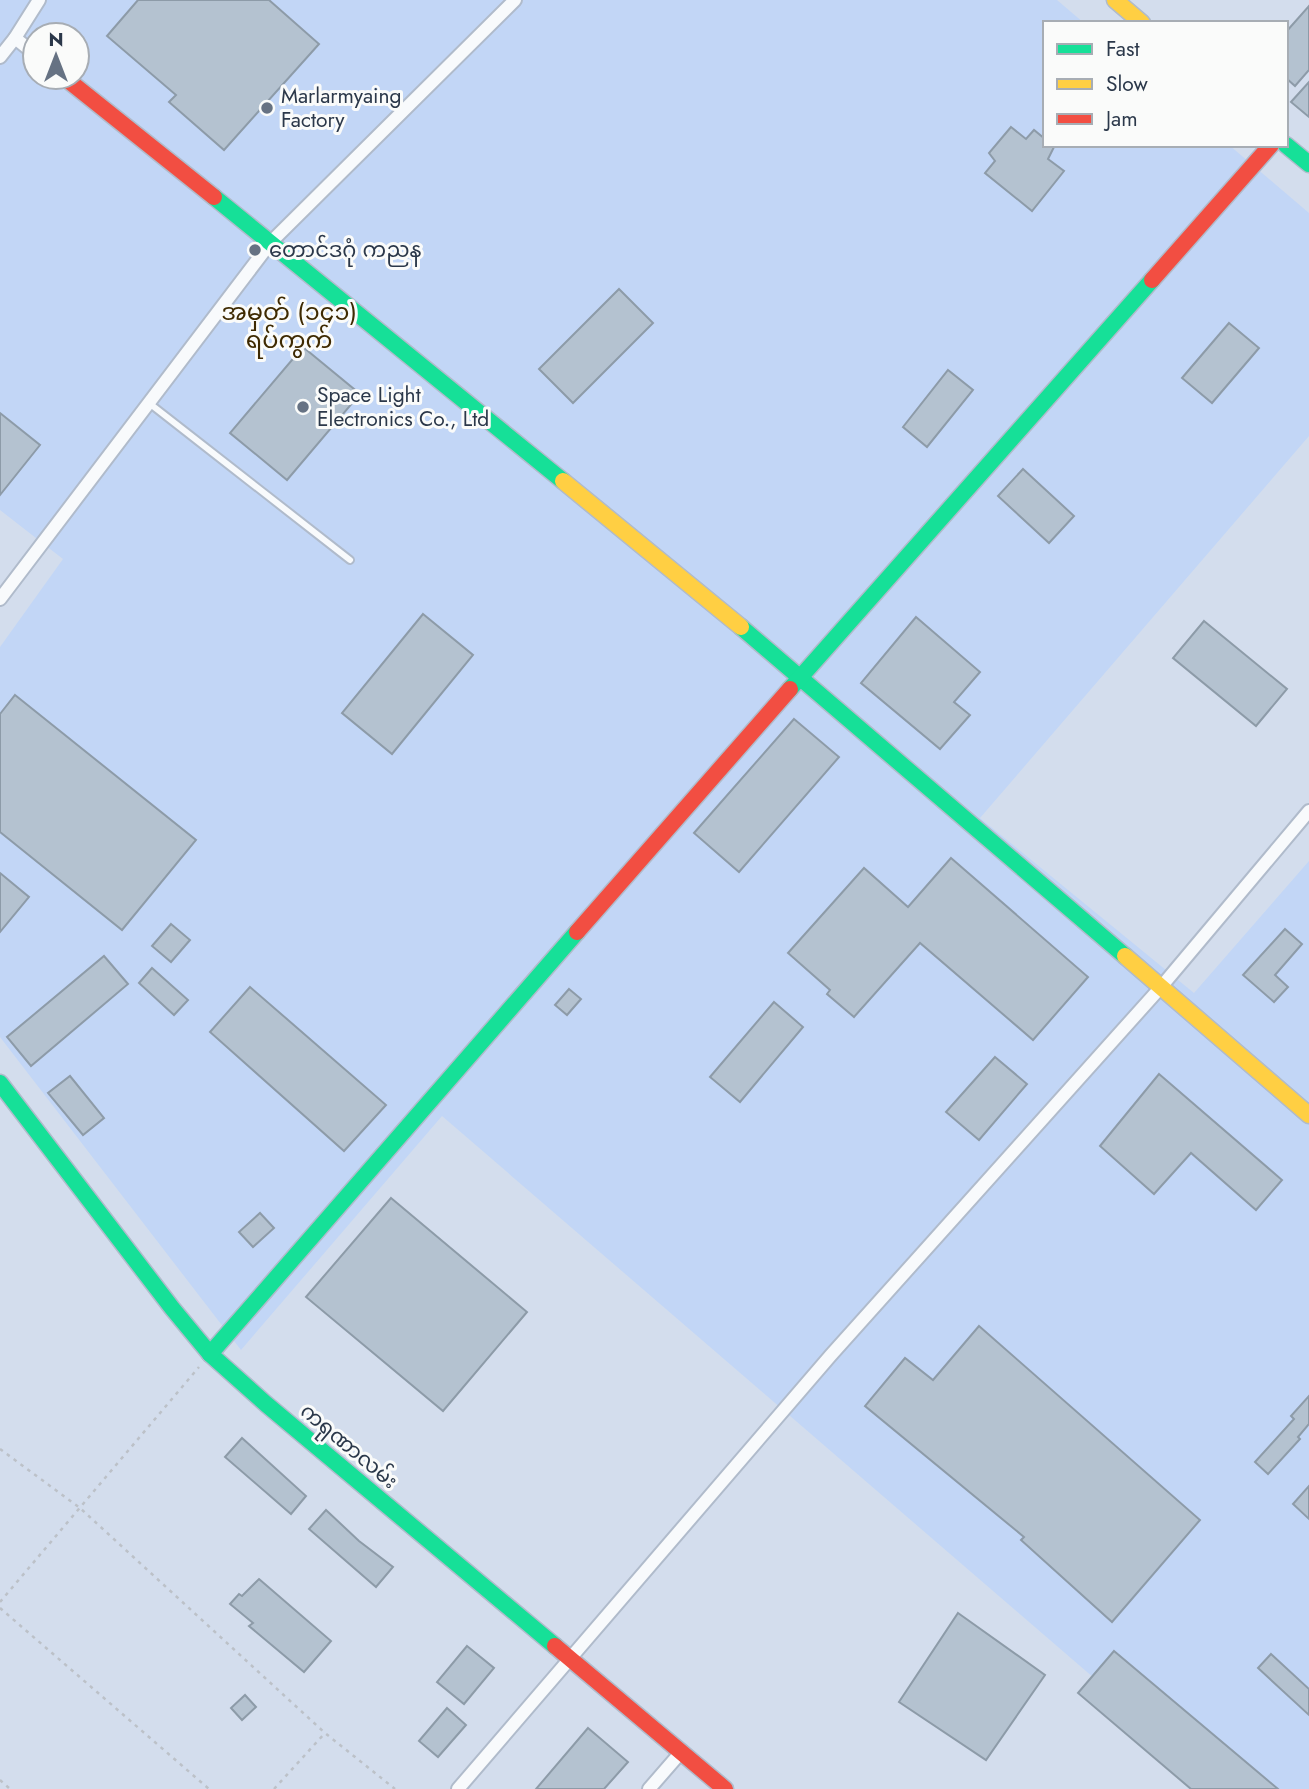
<svg xmlns="http://www.w3.org/2000/svg" width="1309" height="1789" viewBox="0 0 1309 1789" font-family="Jost,'Noto Sans Myanmar',sans-serif">
<style>
.built{fill:#c2d6f6;fill-rule:evenodd}
.building{fill:#b4c2d0;stroke:#8d9ba8;stroke-width:2}
.lines{fill:none;stroke-linecap:round;stroke-linejoin:round}
.lane-casing{stroke:#b0bbcb;stroke-width:10}
.street-casing{stroke:#b0bbcb;stroke-width:16}
.fast-casing{stroke:#b0bbcb;stroke-width:19}
.slow-casing{stroke:#b0bbcb;stroke-width:19}
.jam-casing{stroke:#b0bbcb;stroke-width:19}
.path{stroke:#bcc1c8;stroke-width:2.5;stroke-dasharray:3.5 5;stroke-linecap:butt}
.lane{stroke:#f8fafc;stroke-width:6}
.street{stroke:#f8fafc;stroke-width:12}
.fast{stroke:#16e098;stroke-width:16}
.slow{stroke:#ffcf43;stroke-width:16}
.jam{stroke:#f24e42;stroke-width:16}
.poi-dot{fill:#667283;stroke:#fafbfa;stroke-width:2.5}
.labels{text-anchor:middle;dominant-baseline:central;stroke-width:6;stroke-linejoin:round;paint-order:stroke}
.poi-label{font-size:21px;fill:#2b384a;stroke:#fafbfa;text-anchor:start}
.street-label{font-size:21px;fill:#2b384a;stroke:#fafbfa}
.quarter-label{font-size:24px;fill:#3e2a02;stroke:#fafbfa}
</style>
<rect width="100%" height="100%" fill="#d3dded"/>
<path class="built" d="M0,0H1057L1084,23H1045V145H1229L1309,213V436L980,818L1194,993L1309,861V1789H1201L1210,1778L442,1116L241,1350L0,1037V647L63,559L0,510ZM35,35H77V77H35Z"/>
<g class="building">
<polygon points="138,0 269,0 319,44 224,150 169,102 176,95 107,36"/>
<polygon points="1309,6 1309,70 1295,86 1286,78 1286,32"/>
<polygon points="1309,82 1309,117 1291,102"/>
<polygon points="1011,127 1026,139 1034,130 1045,139 1045,145 1055,145 1048,159 1064,171 1032,211 985,173 995,161 989,153"/>
<polygon points="619,289 653,323 573,403 539,369"/>
<polygon points="1229,323 1259,348 1212,403 1182,378"/>
<polygon points="303,347 360,394 287,480 230,433"/>
<polygon points="948,370 973,390 927,447 903,427"/>
<polygon points="0,413 40,445 0,495"/>
<polygon points="1023,469 1074,516 1049,543 998,496"/>
<polygon points="423,614 473,655 392,754 342,713"/>
<polygon points="916,617 980,672 954,702 970,715 940,749 861,683"/>
<polygon points="1204,621 1287,689 1256,726 1173,658"/>
<polygon points="15,695 196,840 122,930 0,832 0,714"/>
<polygon points="794,719 839,757 739,872 694,833"/>
<polygon points="951,858 1088,977 1033,1040 920,943 854,1017 827,994 830,990 788,953 864,868 908,907"/>
<polygon points="0,873 29,897 0,932"/>
<polygon points="171,924 190,940 171,962 152,946"/>
<polygon points="1285,929 1302,944 1275,975 1288,987 1274,1002 1243,975"/>
<polygon points="104,956 128,984 31,1066 7,1037"/>
<polygon points="152,968 188,1000 174,1015 139,983"/>
<polygon points="250,987 386,1105 344,1151 210,1032"/>
<polygon points="569,989 581,999 567,1015 555,1005"/>
<polygon points="774,1002 803,1027 740,1102 710,1077"/>
<polygon points="995,1057 1027,1084 979,1140 946,1112"/>
<polygon points="1159,1074 1282,1180 1256,1210 1191,1153 1154,1194 1100,1146"/>
<polygon points="70,1076 104,1118 83,1135 48,1093"/>
<polygon points="391,1198 527,1312 443,1411 306,1297"/>
<polygon points="260,1213 274,1228 253,1247 239,1232"/>
<polygon points="979,1326 1200,1520 1112,1622 1021,1540 1024,1537 865,1406 905,1358 933,1380"/>
<polygon points="1309,1396 1309,1424 1298,1437 1300,1439 1268,1474 1255,1462 1294,1419 1291,1416"/>
<polygon points="242,1438 306,1496 291,1514 225,1457"/>
<polygon points="1309,1486 1309,1519 1293,1504"/>
<polygon points="326,1510 359,1541 393,1567 376,1587 309,1529"/>
<polygon points="259,1579 331,1641 304,1672 249,1626 253,1623 230,1604 239,1594 242,1596"/>
<polygon points="958,1613 1045,1675 986,1760 899,1702"/>
<polygon points="467,1646 494,1668 464,1704 437,1682"/>
<polygon points="1114,1651 1278,1789 1191,1789 1078,1693"/>
<polygon points="1271,1654 1309,1689 1309,1715 1258,1668"/>
<polygon points="245,1695 256,1707 242,1720 231,1708"/>
<polygon points="447,1708 466,1725 438,1757 419,1741"/>
<polygon points="588,1728 628,1762 604,1789 536,1789"/>
</g>
<g class="lines">
<defs>
<polyline id="lane" points="149,403 350,560"/>
<g id="street">
<polyline points="15,38 35,54"/>
<polyline points="0,57 15,38 39,0"/>
<polyline points="0,599 271,242 515,0"/>
<polyline points="458,1789 831,1355 1161,987 1309,811"/>
<polyline points="649,1789 682,1751"/>
</g>
<g id="fast">
<polyline points="1286,145 1309,164"/>
<polyline points="214,197 563,481"/>
<polyline points="741,627 1125,956"/>
<polyline points="790,689 1152,280"/>
<polyline points="0,1083 172,1308 210,1354 266,1404 555,1646"/>
<polyline points="210,1354 577,932"/>
</g>
<g id="slow">
<polyline points="1115,0 1142,23"/>
<polyline points="563,481 741,627"/>
<polyline points="1125,956 1309,1115"/>
</g>
<g id="jam">
<polyline points="64,77 214,197"/>
<polyline points="1152,280 1271,145"/>
<polyline points="577,932 790,689"/>
<polyline points="555,1646 725,1789"/>
</g>
</defs>
<use href="#lane" class="lane-casing"/>
<use href="#street" class="street-casing"/>
<use href="#fast" class="fast-casing"/>
<use href="#slow" class="slow-casing"/>
<use href="#jam" class="jam-casing"/>
<g class="path">
<polyline points="0,1449 80,1508 325,1733 395,1789"/>
<polyline points="0,1602 199,1367"/>
<polyline points="0,1608 209,1789"/>
<polyline points="0,1780 10,1789"/>
<polyline points="274,1789 325,1733"/>
</g>
<use href="#lane" class="lane"/>
<use href="#street" class="street"/>
<use href="#fast" class="fast"/>
<use href="#slow" class="slow"/>
<use href="#jam" class="jam"/>
</g>
<g class="poi-dot">
<circle cx="267" cy="108" r="7"/>
<circle cx="255" cy="250" r="7"/>
<circle cx="303" cy="407" r="7"/>
</g>
<g class="labels">
<g class="poi-label">
<text x="281" y="96">Marlarmyaing<tspan x="281" dy="24">Factory</tspan></text>
<text x="269" y="250">တောင်ဒဂုံ ကညန</text>
<text x="317" y="395">Space Light<tspan x="317" dy="24">Electronics Co., Ltd</tspan></text>
</g>
<g class="street-label">
<text transform="translate(349 1446) rotate(40)">ကရုဏာလမ်း</text>
</g>
<g class="quarter-label">
<text x="289" y="311">အမှတ် (၁၄၁)<tspan x="289" dy="28">ရပ်ကွက်</tspan></text>
</g>
</g>
<rect x="1043" y="21" width="245" height="126" fill="#fafbfa" stroke="#a7adb4" stroke-width="2"/>
<rect x="1057" y="44" width="35" height="10" fill="#16e098" stroke="#a7adb4" stroke-width="2"/>
<text x="1106" y="56" font-size="21" fill="#2b384a">Fast</text>
<rect x="1057" y="79" width="35" height="10" fill="#ffcf43" stroke="#a7adb4" stroke-width="2"/>
<text x="1106" y="91" font-size="21" fill="#2b384a">Slow</text>
<rect x="1057" y="114" width="35" height="10" fill="#f24e42" stroke="#a7adb4" stroke-width="2"/>
<text x="1106" y="126" font-size="21" fill="#2b384a">Jam</text>
<g transform="translate(56 56)"><circle r="33" fill="#fafbfa" stroke="#a7adb4" stroke-width="2"/>
<path d="M0-5L12 26L0 18L-12 26Z" fill="#667283"/>
<text y="-10" font-size="19" font-weight="bold" text-anchor="middle" fill="#2b384a">N</text>
</g>
</svg>
